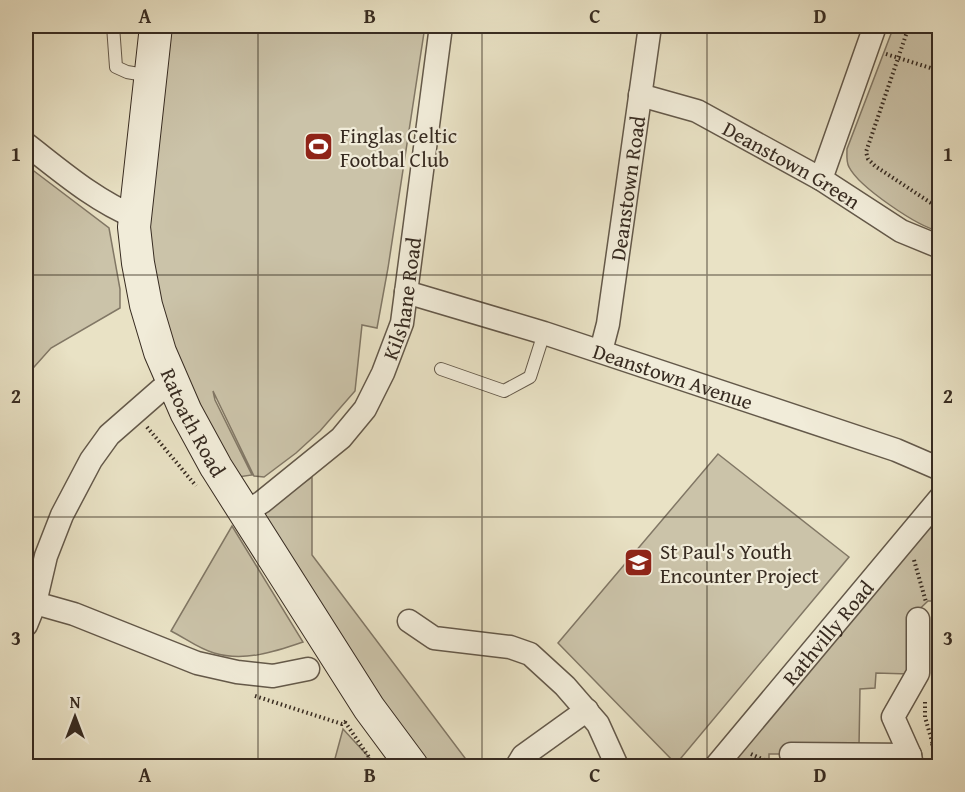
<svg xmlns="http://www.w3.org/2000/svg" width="965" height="792" viewBox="0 0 965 792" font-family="'Gentium Book Plus',serif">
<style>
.green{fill:#cbc3a9;stroke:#817765;stroke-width:1.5}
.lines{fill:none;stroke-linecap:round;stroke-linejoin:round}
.lane-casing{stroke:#64594a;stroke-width:14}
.street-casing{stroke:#64594a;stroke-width:25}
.secondary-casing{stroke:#372b21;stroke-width:34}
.path{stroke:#372b21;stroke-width:4;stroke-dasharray:1.5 3;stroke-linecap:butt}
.lane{stroke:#f1ecd9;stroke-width:12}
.street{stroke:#f1ecd9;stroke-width:22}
.secondary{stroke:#f1ecd9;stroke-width:32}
.grid{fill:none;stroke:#372b21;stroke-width:1.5;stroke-opacity:0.55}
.labels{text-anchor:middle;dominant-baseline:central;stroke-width:4.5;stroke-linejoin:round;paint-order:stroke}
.poi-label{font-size:21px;fill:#372b21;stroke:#f1ecd9;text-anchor:start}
.street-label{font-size:21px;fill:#372b21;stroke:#f1ecd9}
.neatline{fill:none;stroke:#372b21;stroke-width:2}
.grid-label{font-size:20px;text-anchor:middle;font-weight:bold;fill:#372b21}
</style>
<rect width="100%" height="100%" fill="#e9e2c5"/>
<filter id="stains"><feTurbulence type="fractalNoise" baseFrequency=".00333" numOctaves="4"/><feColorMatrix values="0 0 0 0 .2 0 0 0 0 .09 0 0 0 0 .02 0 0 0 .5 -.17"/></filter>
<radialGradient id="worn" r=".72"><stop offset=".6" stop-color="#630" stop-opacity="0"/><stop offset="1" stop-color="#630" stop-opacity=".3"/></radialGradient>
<g class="green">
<polygon points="165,26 425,26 388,268 377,328 362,325 355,391 320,431 296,453 264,477 254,476 213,391 215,400 252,475 238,477 218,442 168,337 145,230"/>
<path d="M894,26H939V231C918,227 859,187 849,167C846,162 847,155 847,149Z"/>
<polygon points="26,165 109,228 120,289 120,308 51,348 26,376"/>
<polygon points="718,454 849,557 676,764 558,643"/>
<polygon points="312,477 312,555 471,766 425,766 262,515 272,505"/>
<polygon points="939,498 939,601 928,601 909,619 909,674 876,673 875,688 860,689 859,746 784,745 783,754 769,754 769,766 717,766"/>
<path d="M232,526L303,642C274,652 244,662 214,653C199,649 185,638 171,631Z"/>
<polygon points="343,729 377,766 333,766"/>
</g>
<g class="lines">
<defs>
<g id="lane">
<polyline points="113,26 116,67 127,72 150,76"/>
<polyline points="441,369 504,391 530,377 544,333"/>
</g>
<g id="street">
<path id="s1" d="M640,95L697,111L821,179L901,231L940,247"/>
<path d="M26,144C61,171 94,200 135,217"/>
<polyline points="821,179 875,26"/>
<path id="s2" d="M406,292L544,333L896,450L940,469"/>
<path id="s3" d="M601,351L608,324L650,26"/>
<path id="s4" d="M246,512L262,502L341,438L365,409L383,373L402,323L441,26"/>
<polyline points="35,603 74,614 197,663 237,672 273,676 308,669"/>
<polyline points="409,621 434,638 510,647 530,654 565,686 598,724 617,766"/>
<polyline points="26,625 35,603 46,556 62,515 91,460 109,435 173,379"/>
<polyline points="791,754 910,755"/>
<polyline points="517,766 523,756 587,710"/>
<path id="s5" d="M716,766L940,498"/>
<polyline points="912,766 910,755 893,717 918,673 918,619"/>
</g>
<g id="secondary">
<path id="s6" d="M156,26L134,227L138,263L146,305L160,352L186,412L216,467L369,708L412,766"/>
</g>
</defs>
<use href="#lane" class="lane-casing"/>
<use href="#street" class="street-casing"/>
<use href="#secondary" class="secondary-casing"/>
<g class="path">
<polyline points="909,26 866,152 868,159 875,166 940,209"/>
<polyline points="886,54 940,71"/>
<polyline points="147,427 196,486"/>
<polyline points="914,560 926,602"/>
<polyline points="255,696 342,724 348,720"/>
<polyline points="925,702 925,717 933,745 928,747"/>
<polyline points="345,722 375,766"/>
<polyline points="751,754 764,760 775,762"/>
</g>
<use href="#lane" class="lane"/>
<use href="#street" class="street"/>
<use href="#secondary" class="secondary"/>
</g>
<path class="grid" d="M258,26V766M482,26V766M707,26V766M26,275H940M26,517H940"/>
<defs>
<symbol id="stadium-square" viewBox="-11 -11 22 22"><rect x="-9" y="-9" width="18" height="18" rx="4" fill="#8f2418" stroke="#f1ecd9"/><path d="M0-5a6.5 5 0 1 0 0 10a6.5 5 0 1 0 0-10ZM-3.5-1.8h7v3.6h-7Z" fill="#fff"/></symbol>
<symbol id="university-square" viewBox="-11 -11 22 22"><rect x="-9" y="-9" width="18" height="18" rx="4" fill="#8f2418" stroke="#f1ecd9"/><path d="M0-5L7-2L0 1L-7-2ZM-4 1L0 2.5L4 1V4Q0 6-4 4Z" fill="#fff"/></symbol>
</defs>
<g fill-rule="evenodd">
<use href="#stadium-square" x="302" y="130" width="33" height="33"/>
<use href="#university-square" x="622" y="546" width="33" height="33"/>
</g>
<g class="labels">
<g class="poi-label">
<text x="340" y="135">Finglas Celtic<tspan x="340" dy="24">Footbal Club</tspan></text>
<text x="660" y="551">St Paul's Youth<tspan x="660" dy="24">Encounter Project</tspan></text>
</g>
<g class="street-label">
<text stroke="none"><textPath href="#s1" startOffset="168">Deanstown Green</textPath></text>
<text stroke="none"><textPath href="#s3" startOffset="165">Deanstown Road</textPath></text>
<text stroke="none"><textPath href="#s4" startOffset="276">Kilshane Road</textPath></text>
<text stroke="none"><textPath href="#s2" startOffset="280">Deanstown Avenue</textPath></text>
<text stroke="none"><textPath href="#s6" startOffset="408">Ratoath Road</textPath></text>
<text stroke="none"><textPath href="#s5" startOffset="174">Rathvilly Road</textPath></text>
</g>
</g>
<rect width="965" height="792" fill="none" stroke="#e9e2c5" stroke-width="66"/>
<g transform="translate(75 717)" stroke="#f1ecd9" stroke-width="4.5" paint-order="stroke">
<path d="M0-4.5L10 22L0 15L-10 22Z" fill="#372b21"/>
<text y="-9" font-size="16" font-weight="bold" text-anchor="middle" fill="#372b21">N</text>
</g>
<rect x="33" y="33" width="899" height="726" class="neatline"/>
<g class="grid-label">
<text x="145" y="23">A</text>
<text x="370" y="23">B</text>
<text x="595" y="23">C</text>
<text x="820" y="23">D</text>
<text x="16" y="161">1</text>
<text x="948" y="161">1</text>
<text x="16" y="403">2</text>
<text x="948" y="403">2</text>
<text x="16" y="645">3</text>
<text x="948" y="645">3</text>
<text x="145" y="782">A</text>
<text x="370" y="782">B</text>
<text x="595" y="782">C</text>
<text x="820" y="782">D</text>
</g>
<rect width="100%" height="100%" filter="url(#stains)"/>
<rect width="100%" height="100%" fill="url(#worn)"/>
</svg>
